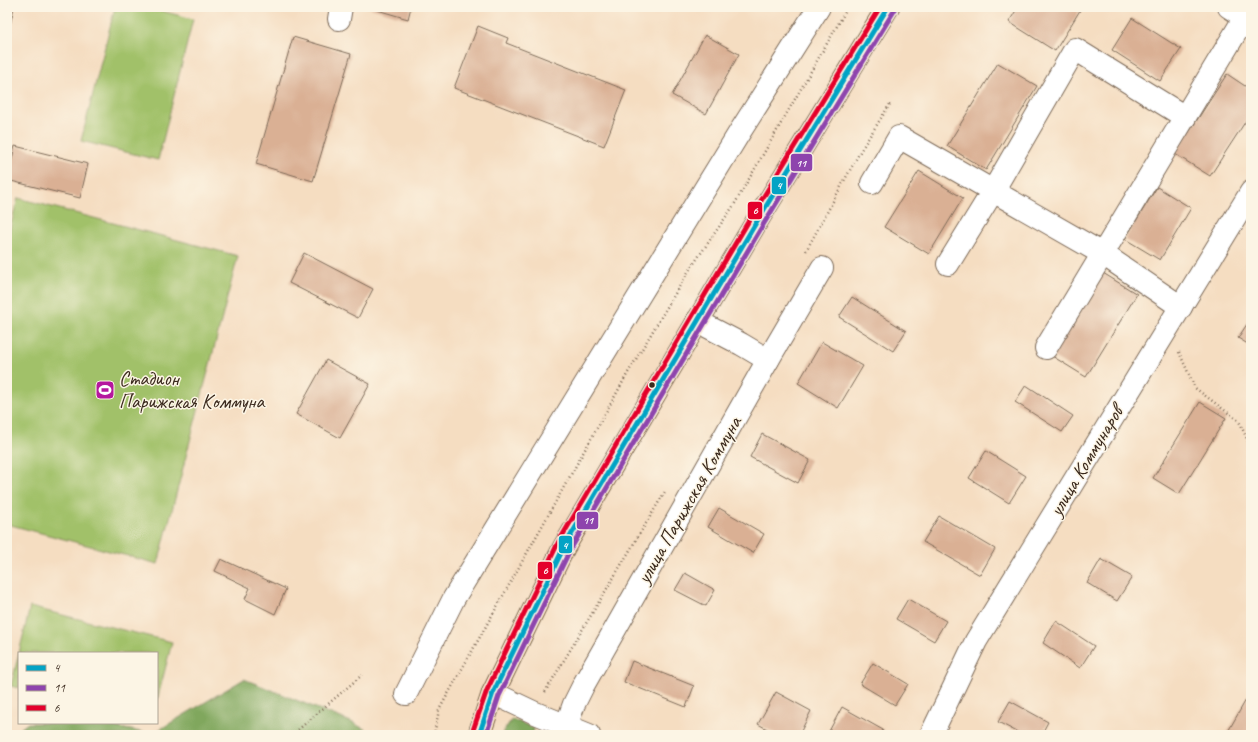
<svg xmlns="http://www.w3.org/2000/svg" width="1258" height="742" viewBox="0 0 1258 742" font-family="Caveat,sans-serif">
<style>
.green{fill:#a1c169;stroke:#6e7644}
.forest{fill:#80a75d;stroke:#5e683e}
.building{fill:#dab094}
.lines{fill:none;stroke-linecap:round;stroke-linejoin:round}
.minor-casing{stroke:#7c6957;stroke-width:24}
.major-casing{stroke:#7c6957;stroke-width:24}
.path{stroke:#7c6957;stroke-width:2.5;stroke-dasharray:1 3;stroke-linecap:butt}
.minor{stroke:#fff;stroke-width:22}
.major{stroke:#f8bf6c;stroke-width:22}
.bus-1-casing{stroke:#fcf5e5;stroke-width:8}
.bus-2-casing{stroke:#fcf5e5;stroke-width:8}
.bus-3-casing{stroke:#fcf5e5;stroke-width:8}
.bus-1{stroke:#03a3c5;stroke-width:5}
.bus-2{stroke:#8e44ad;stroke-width:5}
.bus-3{stroke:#e4002b;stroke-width:5}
.bus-dot{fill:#3b2a1e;stroke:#fcf5e5;stroke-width:1.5}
.labels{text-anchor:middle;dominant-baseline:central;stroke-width:3;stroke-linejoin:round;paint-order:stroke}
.poi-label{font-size:20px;fill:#3b2a1e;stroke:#fcf5e5;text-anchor:start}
.street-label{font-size:20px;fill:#3b2a1e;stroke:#fcf5e5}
.line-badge{stroke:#fcf5e5;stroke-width:1.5}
.badge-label{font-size:11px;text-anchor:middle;font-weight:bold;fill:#fff}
</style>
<rect width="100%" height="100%" fill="#fcf5e5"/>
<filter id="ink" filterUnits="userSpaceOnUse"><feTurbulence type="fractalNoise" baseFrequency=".025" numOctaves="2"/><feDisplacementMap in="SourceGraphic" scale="8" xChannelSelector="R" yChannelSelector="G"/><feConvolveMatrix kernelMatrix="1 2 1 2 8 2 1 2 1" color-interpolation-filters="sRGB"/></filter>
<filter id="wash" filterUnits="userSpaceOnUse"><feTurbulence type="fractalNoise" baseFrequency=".012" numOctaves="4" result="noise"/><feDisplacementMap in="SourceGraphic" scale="16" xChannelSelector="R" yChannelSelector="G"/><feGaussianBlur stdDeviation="0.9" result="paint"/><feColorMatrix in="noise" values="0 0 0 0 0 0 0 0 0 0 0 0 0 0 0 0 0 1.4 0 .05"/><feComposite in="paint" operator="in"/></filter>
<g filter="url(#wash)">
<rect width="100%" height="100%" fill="#f5ddc1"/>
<g class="green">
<polygon points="115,7 146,7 193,19 158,160 81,141"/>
<polygon points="18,198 238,256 158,564 7,524 7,240"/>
<polygon points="30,607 172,642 157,701 157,653 19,653 19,688 11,686"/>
</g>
<g class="forest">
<polygon points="244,679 351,722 376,735 12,735 28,723 93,723 152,734"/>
<polygon points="512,719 534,728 533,735 501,735"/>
</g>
<g id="blocks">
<g class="building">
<polygon points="7,7 14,7 8,35 7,35"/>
<polygon points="367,7 411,7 408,19"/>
<polygon points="1018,7 1082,7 1055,51 1009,22"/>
<polygon points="1132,18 1181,49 1160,81 1112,50"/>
<polygon points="478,26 508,38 506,43 626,90 604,146 454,88"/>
<polygon points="705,35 739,54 706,114 672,95"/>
<polygon points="293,37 351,54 313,181 256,164"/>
<polygon points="998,63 1037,86 986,170 947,146"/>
<polygon points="1227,74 1251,90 1251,113 1210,176 1175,154"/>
<polygon points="15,146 88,164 80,198 7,180"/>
<polygon points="919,171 963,198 929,254 884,227"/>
<polygon points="1157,187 1191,208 1160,260 1125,239"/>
<polygon points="304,253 373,289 358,318 289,283"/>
<polygon points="1103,273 1137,294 1086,377 1052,356"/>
<polygon points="852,297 906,331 893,351 839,317"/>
<polygon points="1251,318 1251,346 1238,338"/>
<polygon points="822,342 863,366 838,408 798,383"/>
<polygon points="326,360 370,384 340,438 296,414"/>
<polygon points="1026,385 1073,416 1062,432 1015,402"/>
<polygon points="1200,402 1226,418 1179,494 1153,478"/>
<polygon points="762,434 810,460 798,483 750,457"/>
<polygon points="986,451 1026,476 1009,503 969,478"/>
<polygon points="719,508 764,534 753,553 708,527"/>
<polygon points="939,516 995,549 980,575 923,542"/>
<polygon points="221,559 286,589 275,614 245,599 250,588 215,571"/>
<polygon points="1101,559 1132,577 1117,601 1087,583"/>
<polygon points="685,573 715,590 706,606 675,590"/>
<polygon points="908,599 946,621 934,641 896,619"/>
<polygon points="1056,621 1094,646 1080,668 1043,643"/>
<polygon points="632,661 694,686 686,707 624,682"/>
<polygon points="873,663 908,684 895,705 860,684"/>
<polygon points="1251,691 1251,735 1226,735"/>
<polygon points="776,692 811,711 799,735 778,735 758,724"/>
<polygon points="1010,701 1048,722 1041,735 1023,735 998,722"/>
<polygon points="842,707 883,730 880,735 827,735"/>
</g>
</g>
</g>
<g filter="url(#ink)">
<use href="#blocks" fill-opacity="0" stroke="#7c6957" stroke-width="1"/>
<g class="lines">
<defs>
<g id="minor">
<polyline points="1229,7 1251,21"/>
<polyline points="339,19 341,7"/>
<polyline points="872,183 899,137 1103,254 1181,307"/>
<polyline points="948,264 993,191 1075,49 1185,117"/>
<polyline points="697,321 741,344 768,360"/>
<polyline points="1046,348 1245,17"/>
<polyline points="493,693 533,712 589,735"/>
<polyline points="406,694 454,598 741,130 819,7"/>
<polyline points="563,735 574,704 584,684 768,360 822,268"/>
<polyline points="931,735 976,641 1251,192"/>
</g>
<polyline id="major" points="479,735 493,693 564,547 757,221 888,7"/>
</defs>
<use href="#minor" class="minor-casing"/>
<use href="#major" class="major-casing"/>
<g class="path">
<polyline points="806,251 861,150 890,104"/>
<polyline points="1179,352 1195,388 1239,421 1251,448"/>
<polyline points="545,692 666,490"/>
<polyline points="292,735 362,675"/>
<polyline points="434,735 439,710 629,371 688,272 734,205 848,7"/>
</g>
<use href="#minor" class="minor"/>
<use href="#major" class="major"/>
<defs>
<polyline id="bus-1" points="479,735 493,693 564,547 757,221 888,7"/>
<polyline id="bus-2" points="486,735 499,696 570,550 763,225 894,11"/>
<polyline id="bus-3" points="472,733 487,690 558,543 751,217 880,7"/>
</defs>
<use href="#bus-1" class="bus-1-casing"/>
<use href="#bus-2" class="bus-2-casing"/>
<use href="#bus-3" class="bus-3-casing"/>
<use href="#bus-1" class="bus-1"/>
<use href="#bus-2" class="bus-2"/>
<use href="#bus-3" class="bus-3"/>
</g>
</g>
<defs>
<symbol id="stadium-square" viewBox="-11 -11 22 22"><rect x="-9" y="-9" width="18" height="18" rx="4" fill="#b5179e" stroke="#fcf5e5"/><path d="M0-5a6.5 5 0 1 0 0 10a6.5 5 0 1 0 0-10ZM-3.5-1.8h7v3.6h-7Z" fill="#fff"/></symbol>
</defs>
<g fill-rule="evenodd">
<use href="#stadium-square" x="94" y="379" width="22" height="22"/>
</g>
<circle class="bus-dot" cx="652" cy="385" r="3.5"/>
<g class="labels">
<g class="poi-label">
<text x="119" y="378">Стадион<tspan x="119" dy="23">Парижская Коммуна</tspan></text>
</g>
<g class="street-label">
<text transform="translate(1086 461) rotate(-59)">улица Коммунаров</text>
<text transform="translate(689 500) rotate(-60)">улица Парижская Коммуна</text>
</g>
</g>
<g class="line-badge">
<rect x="790" y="153" width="23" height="19" rx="4" fill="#8e44ad"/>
<rect x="771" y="176" width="16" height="19" rx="4" fill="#03a3c5"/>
<rect x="747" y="201" width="16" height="19" rx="4" fill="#e4002b"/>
<rect x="576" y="511" width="23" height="19" rx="4" fill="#8e44ad"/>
<rect x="558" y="535" width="15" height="19" rx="4" fill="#03a3c5"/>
<rect x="537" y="561" width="16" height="19" rx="4" fill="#e4002b"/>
</g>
<g class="badge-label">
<text x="801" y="167">11</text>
<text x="779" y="189">4</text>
<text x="755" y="214">6</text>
<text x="588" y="524">11</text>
<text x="565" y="549">4</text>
<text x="545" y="574">6</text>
</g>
<rect width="1258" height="742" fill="none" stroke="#fcf5e5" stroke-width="24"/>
<rect x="18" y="652" width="140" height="72" fill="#fcf5e5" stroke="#afa495"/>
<rect x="26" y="665" width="20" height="6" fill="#03a3c5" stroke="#afa495"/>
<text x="54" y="672" font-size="12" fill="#3b2a1e">4</text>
<rect x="26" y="685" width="20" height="6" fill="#8e44ad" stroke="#afa495"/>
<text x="54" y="692" font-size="12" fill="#3b2a1e">11</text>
<rect x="26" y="705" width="20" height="6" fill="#e4002b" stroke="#afa495"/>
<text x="54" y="712" font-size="12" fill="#3b2a1e">6</text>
</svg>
